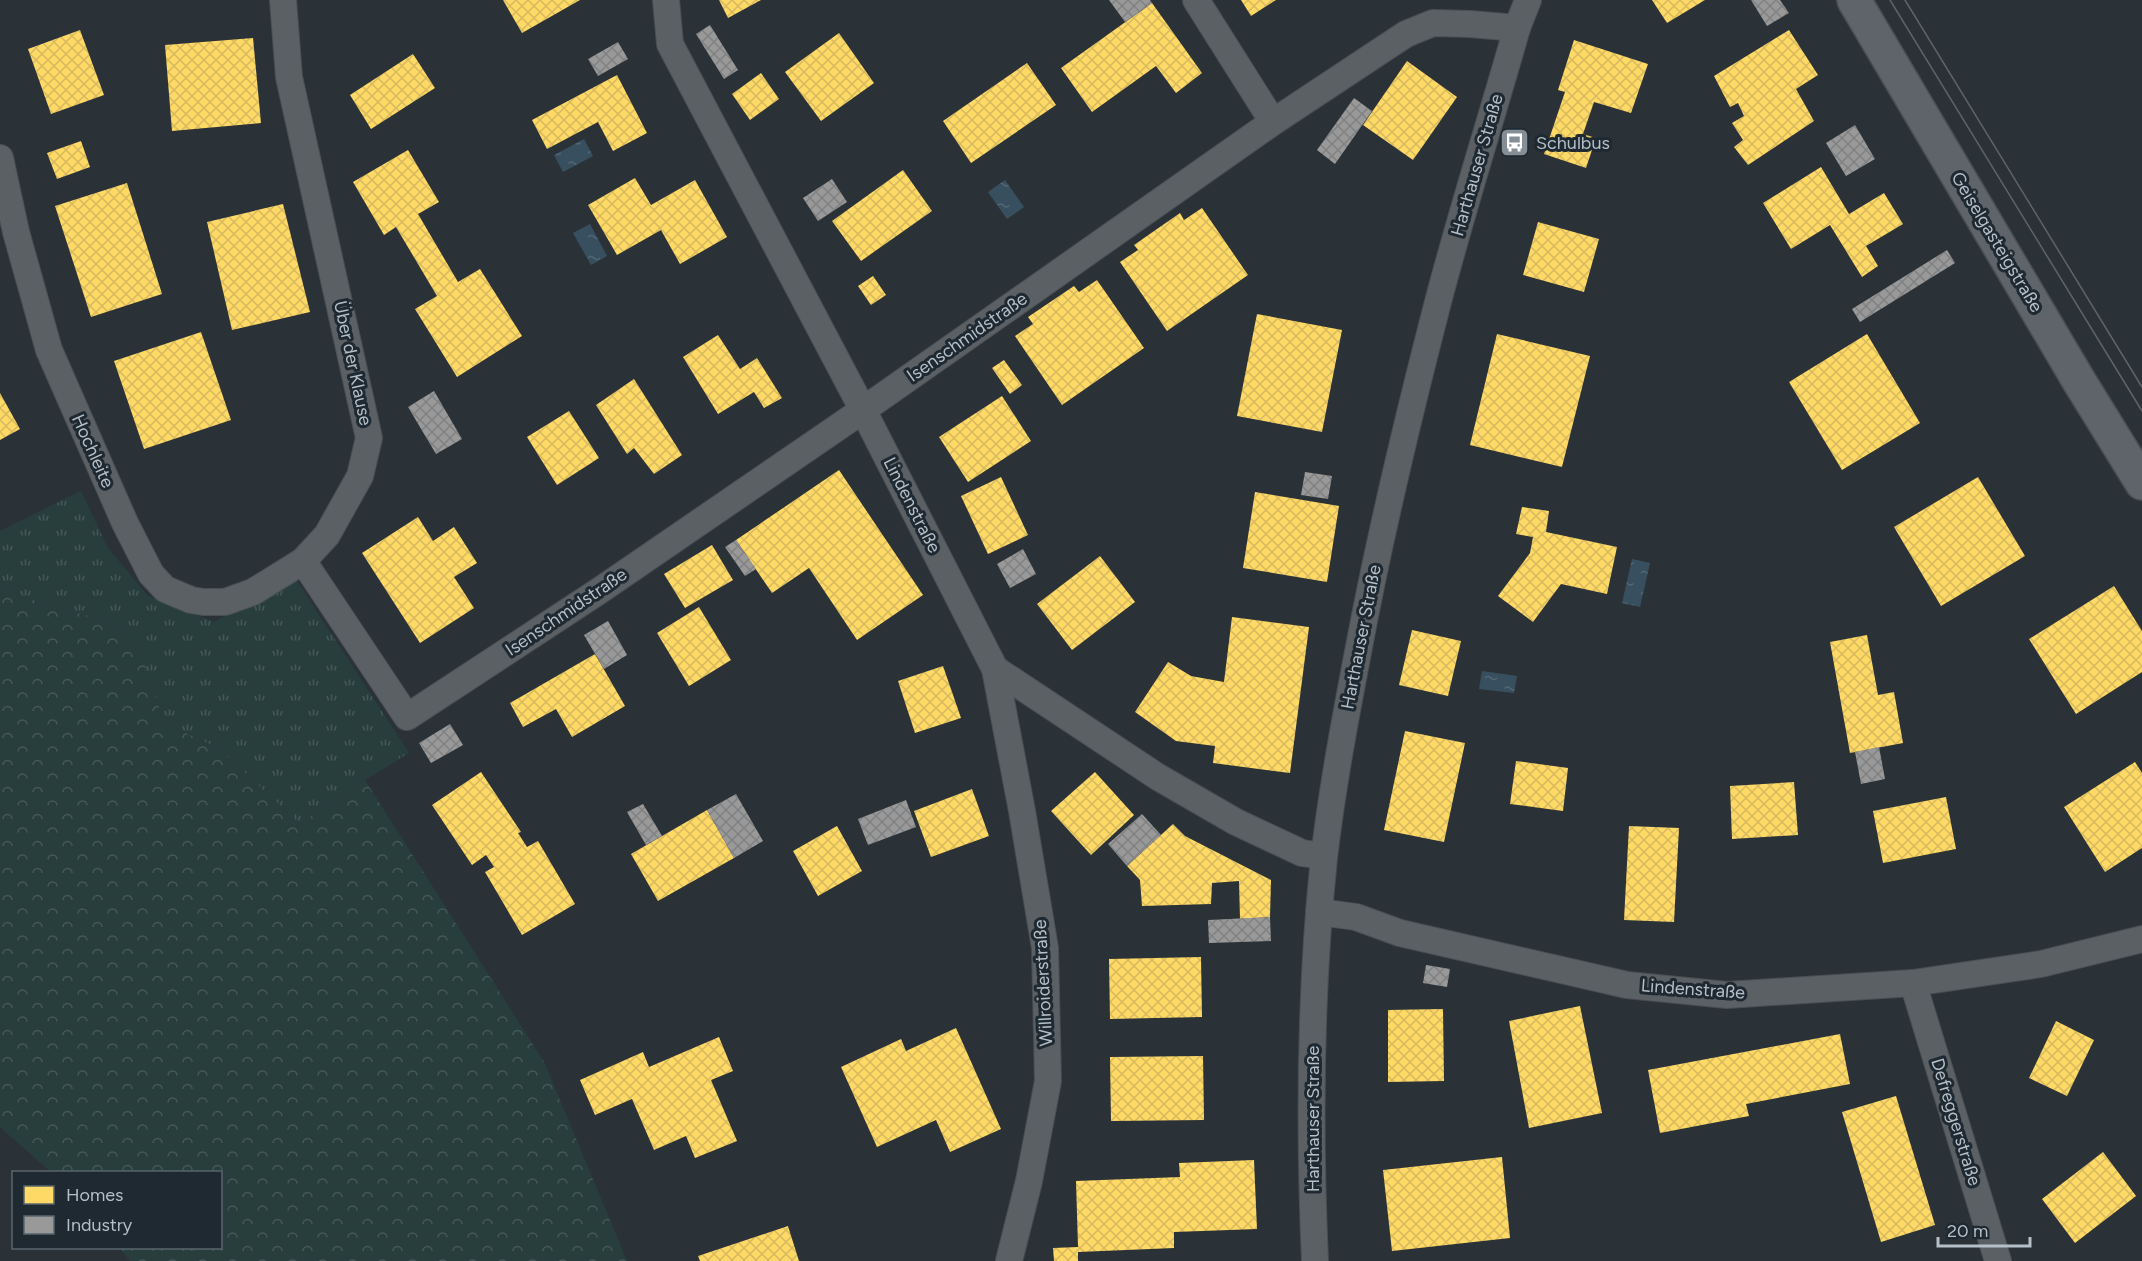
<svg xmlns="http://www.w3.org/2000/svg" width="2142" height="1261" viewBox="0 0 2142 1261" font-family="Figtree,sans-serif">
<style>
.grass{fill:url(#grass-tufts)}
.forest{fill:url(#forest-crowns)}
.water{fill:url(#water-ripples)}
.homes{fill:url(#homes-cross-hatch)}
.industry{fill:url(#industry-cross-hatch)}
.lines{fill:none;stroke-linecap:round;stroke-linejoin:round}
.minor-casing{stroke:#484e52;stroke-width:28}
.secondary-casing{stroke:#484e52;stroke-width:36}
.minor{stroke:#5b6065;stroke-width:26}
.secondary{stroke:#5f646a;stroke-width:33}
.tram{stroke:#5f6469;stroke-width:1.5}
.labels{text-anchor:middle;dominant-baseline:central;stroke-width:6;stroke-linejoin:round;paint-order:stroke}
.poi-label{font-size:18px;fill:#b5bfc8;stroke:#1e2932;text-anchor:start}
.street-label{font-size:18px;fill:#b5bfc8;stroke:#1e2932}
</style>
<defs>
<pattern id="grass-tufts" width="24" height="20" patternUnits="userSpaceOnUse" patternTransform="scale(1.5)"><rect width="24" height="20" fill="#283e3d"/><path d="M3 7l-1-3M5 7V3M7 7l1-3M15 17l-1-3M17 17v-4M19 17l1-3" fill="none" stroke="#455858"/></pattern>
<pattern id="forest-crowns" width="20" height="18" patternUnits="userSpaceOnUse" patternTransform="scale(1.5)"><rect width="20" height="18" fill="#283e3d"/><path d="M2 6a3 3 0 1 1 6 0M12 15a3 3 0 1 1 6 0" fill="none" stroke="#455858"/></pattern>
<pattern id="water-ripples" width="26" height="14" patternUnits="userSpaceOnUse" patternTransform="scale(1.5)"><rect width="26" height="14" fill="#384f60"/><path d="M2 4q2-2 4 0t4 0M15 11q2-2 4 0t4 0" fill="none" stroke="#536775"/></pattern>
<pattern id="homes-cross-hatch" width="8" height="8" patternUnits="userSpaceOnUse" patternTransform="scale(1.5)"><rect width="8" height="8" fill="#ffd966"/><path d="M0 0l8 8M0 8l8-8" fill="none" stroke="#d7b95e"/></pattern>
<pattern id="industry-cross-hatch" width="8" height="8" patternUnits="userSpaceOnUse" patternTransform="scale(1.5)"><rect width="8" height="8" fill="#999"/><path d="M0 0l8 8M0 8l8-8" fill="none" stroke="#808182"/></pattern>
</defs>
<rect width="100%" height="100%" fill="#2b3237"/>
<polygon class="grass" points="81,491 108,548 148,596 214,622 295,578 409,753 365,780 300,824 218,748 164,723 142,655 115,622 60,609 19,595 0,586 0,531"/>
<polygon class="forest" points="0,586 19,595 60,609 115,622 142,655 164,723 218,748 300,824 365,780 544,1062 627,1261 130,1261 120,1248 220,1248 220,1172 51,1172 0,1127"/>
<g class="water">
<polygon points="584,139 593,156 563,172 554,155"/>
<polygon points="1005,180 1024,207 1007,219 988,192"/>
<polygon points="590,224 607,256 591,265 573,233"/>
<polygon points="1632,559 1650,563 1640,607 1622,603"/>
<polygon points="1482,671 1517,676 1514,693 1479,689"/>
</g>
<g class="homes">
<polygon points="503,0 580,0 522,33"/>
<polygon points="719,0 761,0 728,18"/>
<polygon points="1241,0 1276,0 1251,16"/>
<polygon points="1652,0 1705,0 1667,23"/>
<polygon points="1152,3 1202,73 1176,93 1156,66 1092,112 1061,68"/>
<polygon points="80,30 104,95 51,114 28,49"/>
<polygon points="1789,30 1818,75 1796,89 1814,121 1748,165 1734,147 1743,140 1732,123 1744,116 1738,103 1730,107 1714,76"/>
<polygon points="839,33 874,83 821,121 785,72"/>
<polygon points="253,38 261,123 172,131 165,45"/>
<polygon points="1574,40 1648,64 1631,113 1594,102 1583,134 1596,138 1586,168 1544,154 1565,92 1558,90"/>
<polygon points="413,54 435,88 371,129 350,95"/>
<polygon points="1407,61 1457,97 1413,160 1363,125"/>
<polygon points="1027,63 1056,105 971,163 943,121"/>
<polygon points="761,73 779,99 750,120 732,94"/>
<polygon points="617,75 647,133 613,151 598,122 547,149 532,120"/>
<polygon points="81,141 90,167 57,179 47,153"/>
<polygon points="408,150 439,202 418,214 458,282 480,269 522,336 457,377 415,309 437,296 396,227 384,235 353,182"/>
<polygon points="1821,167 1849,214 1884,193 1903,224 1866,246 1878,266 1862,277 1830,225 1791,249 1763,203"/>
<polygon points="903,170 932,211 861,261 832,221"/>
<polygon points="635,178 651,205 695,180 727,237 680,264 661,230 617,255 588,205"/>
<polygon points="127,183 162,294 91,317 55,206"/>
<polygon points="283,204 310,312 232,330 207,222"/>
<polygon points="1202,208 1248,275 1167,331 1120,262 1138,250 1134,245 1180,213 1184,220"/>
<polygon points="1538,222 1599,239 1584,292 1523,275"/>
<polygon points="873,276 886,295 871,305 858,286"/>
<polygon points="1097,280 1144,348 1062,405 1015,336 1033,324 1028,317 1074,286 1079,292"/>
<polygon points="1257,314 1342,330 1322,432 1237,416"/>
<polygon points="201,332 231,420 144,449 114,361"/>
<polygon points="1497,334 1590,356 1562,467 1470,445"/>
<polygon points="1867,334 1920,423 1842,470 1789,382"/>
<polygon points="718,335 740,369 757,358 782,398 764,408 754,392 718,414 683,357"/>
<polygon points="1004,360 1022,385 1010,394 992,368"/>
<polygon points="634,379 682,455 654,474 634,448 627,454 596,405"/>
<polygon points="0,393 20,429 0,440"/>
<polygon points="1002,396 1031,441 968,482 939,437"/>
<polygon points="569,411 599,458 557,485 527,437"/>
<polygon points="839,470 923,595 857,640 809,568 772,593 736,540"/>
<polygon points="1001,477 1028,535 988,554 961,496"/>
<polygon points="1978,477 2025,556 1941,606 1894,527"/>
<polygon points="1255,492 1339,506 1327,582 1243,568"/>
<polygon points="1522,507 1549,511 1546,532 1617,547 1607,594 1561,584 1533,622 1498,596 1530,553 1533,537 1516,534"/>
<polygon points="418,517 433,541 454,527 477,563 454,577 474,608 420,643 362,553"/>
<polygon points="712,545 733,580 685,608 664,574"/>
<polygon points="1100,556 1135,602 1072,650 1037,604"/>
<polygon points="2114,586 2142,631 2142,672 2076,714 2029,639"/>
<polygon points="699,607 731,660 689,686 657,633"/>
<polygon points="1232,617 1309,627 1290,773 1213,763 1215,746 1176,741 1135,712 1168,662 1191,676 1224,682"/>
<polygon points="1412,630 1461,641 1448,696 1399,685"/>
<polygon points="1867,635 1878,695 1894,692 1903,743 1850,753 1830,642"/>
<polygon points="595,654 625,706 572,737 556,709 523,727 510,703"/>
<polygon points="943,666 961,718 915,733 898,681"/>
<polygon points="1405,731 1465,743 1444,842 1384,830"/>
<polygon points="1516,761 1568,768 1563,811 1510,804"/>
<polygon points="2135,762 2142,773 2142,848 2105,872 2064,807"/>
<polygon points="481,772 521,832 518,833 527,847 538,841 575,904 522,935 485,872 494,867 486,855 472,865 432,805"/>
<polygon points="1095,772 1134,815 1091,855 1051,811"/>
<polygon points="1794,782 1798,835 1732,839 1730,786"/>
<polygon points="972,789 989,836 931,857 914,811"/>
<polygon points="1946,797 1956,849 1883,863 1873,811"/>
<polygon points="707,810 734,858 658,901 631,854"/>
<polygon points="1173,824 1185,836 1271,880 1270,917 1240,919 1239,881 1212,883 1211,904 1142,906 1140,880 1127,866"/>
<polygon points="837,826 862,871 818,896 793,851"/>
<polygon points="1629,826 1679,828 1674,922 1624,920"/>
<polygon points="1201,957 1202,1017 1110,1019 1109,959"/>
<polygon points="1580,1006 1602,1113 1529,1128 1509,1021"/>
<polygon points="1443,1009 1444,1081 1388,1082 1388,1010"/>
<polygon points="2056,1021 2094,1040 2067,1096 2029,1078"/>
<polygon points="956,1028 1001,1129 950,1152 936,1120 877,1147 841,1067 901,1039 906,1051"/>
<polygon points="1840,1034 1850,1084 1746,1104 1749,1116 1660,1133 1648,1070"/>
<polygon points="719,1037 733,1071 711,1080 737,1141 695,1158 686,1136 654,1150 632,1099 595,1115 580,1080 643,1052 649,1067"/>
<polygon points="1203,1056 1204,1120 1111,1121 1110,1057"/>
<polygon points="1896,1096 1935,1225 1881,1242 1842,1112"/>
<polygon points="2103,1152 2136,1196 2075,1243 2042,1199"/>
<polygon points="1502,1157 1510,1238 1392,1251 1383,1170"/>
<polygon points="1254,1160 1257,1229 1174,1232 1174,1248 1078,1252 1078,1261 1054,1261 1053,1248 1078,1247 1076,1181 1180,1177 1179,1163"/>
<polygon points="788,1226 799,1261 700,1261 698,1256"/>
</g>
<g class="industry">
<polygon points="1109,0 1150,0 1152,3 1125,22"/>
<polygon points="1751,0 1780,0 1789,13 1767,26"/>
<polygon points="710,25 738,70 724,79 696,34"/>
<polygon points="618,42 628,59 598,76 588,59"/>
<polygon points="1354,98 1372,111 1335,164 1317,150"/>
<polygon points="1855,125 1875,159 1846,176 1826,143"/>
<polygon points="832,179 847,202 818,221 803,198"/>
<polygon points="1947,250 1955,263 1860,322 1852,309"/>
<polygon points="434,391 462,439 436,454 408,407"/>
<polygon points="1305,472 1332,476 1328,499 1301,495"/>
<polygon points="736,540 756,569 745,576 725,547"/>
<polygon points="1023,549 1036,574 1010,588 997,564"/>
<polygon points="608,621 627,655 604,669 584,635"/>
<polygon points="450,724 463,745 431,763 419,743"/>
<polygon points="1879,747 1885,779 1861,784 1855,752"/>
<polygon points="736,794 763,841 734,858 707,810"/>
<polygon points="906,800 916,827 868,845 858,819"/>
<polygon points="643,804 662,836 646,845 627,812"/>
<polygon points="1142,814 1161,835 1127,866 1108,844"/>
<polygon points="1270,917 1271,941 1209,943 1208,920"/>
<polygon points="1426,965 1450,969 1447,987 1423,983"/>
</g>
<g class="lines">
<defs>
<g id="minor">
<polyline points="666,0 670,44 863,410 995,669 1158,777 1236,822 1302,853 1324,856"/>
<polyline points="1196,0 1273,122"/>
<polyline points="0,158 16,232 49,350 125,523 151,574 165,589 191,600 203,602 225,602 253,592 303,561 327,535 360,476 369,438 289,77 283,0"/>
<polyline points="303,561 407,717 599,591 863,410 1273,122 1406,34 1433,23 1470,24 1517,28"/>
<polyline points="995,669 1022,811 1045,948 1048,1081 1029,1181 1009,1261"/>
<polyline points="1319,912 1356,917 1400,933 1627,985 1727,995 1913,983 2041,964 2142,939"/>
<polyline points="1913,983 1998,1261"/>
<path d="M1315,1261C1309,1127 1310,991 1324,858C1332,789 1345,720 1358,652C1380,534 1408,418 1438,302C1462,210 1491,120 1517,28L1528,0"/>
</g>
<polyline id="secondary" points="1854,0 2079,381 2142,483"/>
</defs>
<use href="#minor" class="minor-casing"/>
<use href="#secondary" class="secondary-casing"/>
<use href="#minor" class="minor"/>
<use href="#secondary" class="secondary"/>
<g class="tram">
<polyline points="1890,0 2142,411"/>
<polyline points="1905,0 2142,387"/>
</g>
</g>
<defs>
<symbol id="bus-square" viewBox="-11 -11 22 22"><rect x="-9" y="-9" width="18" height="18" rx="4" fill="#858e95" stroke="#1e2932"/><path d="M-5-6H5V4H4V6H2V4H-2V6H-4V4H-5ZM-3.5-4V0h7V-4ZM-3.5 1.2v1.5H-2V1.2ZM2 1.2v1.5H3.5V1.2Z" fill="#fff"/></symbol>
</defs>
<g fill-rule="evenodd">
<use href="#bus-square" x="1498" y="126" width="33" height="33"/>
</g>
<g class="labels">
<g class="poi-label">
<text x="1536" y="143">Schulbus</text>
</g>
<g class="street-label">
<text transform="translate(1477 165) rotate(-74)">Harthauser Straße</text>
<text transform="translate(1997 242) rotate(59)">Geiselgasteigstraße</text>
<text transform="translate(967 337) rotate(-35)">Isenschmidstraße</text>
<text transform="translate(353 363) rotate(78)">Über der Klause</text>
<text transform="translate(93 451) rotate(66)">Hochleite</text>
<text transform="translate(912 505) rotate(63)">Lindenstraße</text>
<text transform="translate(566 612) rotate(-34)">Isenschmidstraße</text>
<text transform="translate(1361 637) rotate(-79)">Harthauser Straße</text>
<text transform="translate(1043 983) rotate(-93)">Willroiderstraße</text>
<text transform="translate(1693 989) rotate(4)">Lindenstraße</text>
<text transform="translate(1313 1119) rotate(-90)">Harthauser Straße</text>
<text transform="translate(1956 1122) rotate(73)">Defreggerstraße</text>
</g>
</g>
<rect x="12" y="1171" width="210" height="78" fill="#1e2932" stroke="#5a656e" stroke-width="1.5"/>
<rect x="24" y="1186" width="30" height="18" fill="#ffd966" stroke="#5a656e" stroke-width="1.5"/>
<text x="66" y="1201" font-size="18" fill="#b5bfc8">Homes</text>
<rect x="24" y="1216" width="30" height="18" fill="#999999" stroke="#5a656e" stroke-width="1.5"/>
<text x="66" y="1231" font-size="18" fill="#b5bfc8">Industry</text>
<path d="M1938 1237v9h92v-9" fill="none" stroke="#b5bfc8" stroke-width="3"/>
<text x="1947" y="1237" font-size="18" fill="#b5bfc8" stroke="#1e2932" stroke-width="4.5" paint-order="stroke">20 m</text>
</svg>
